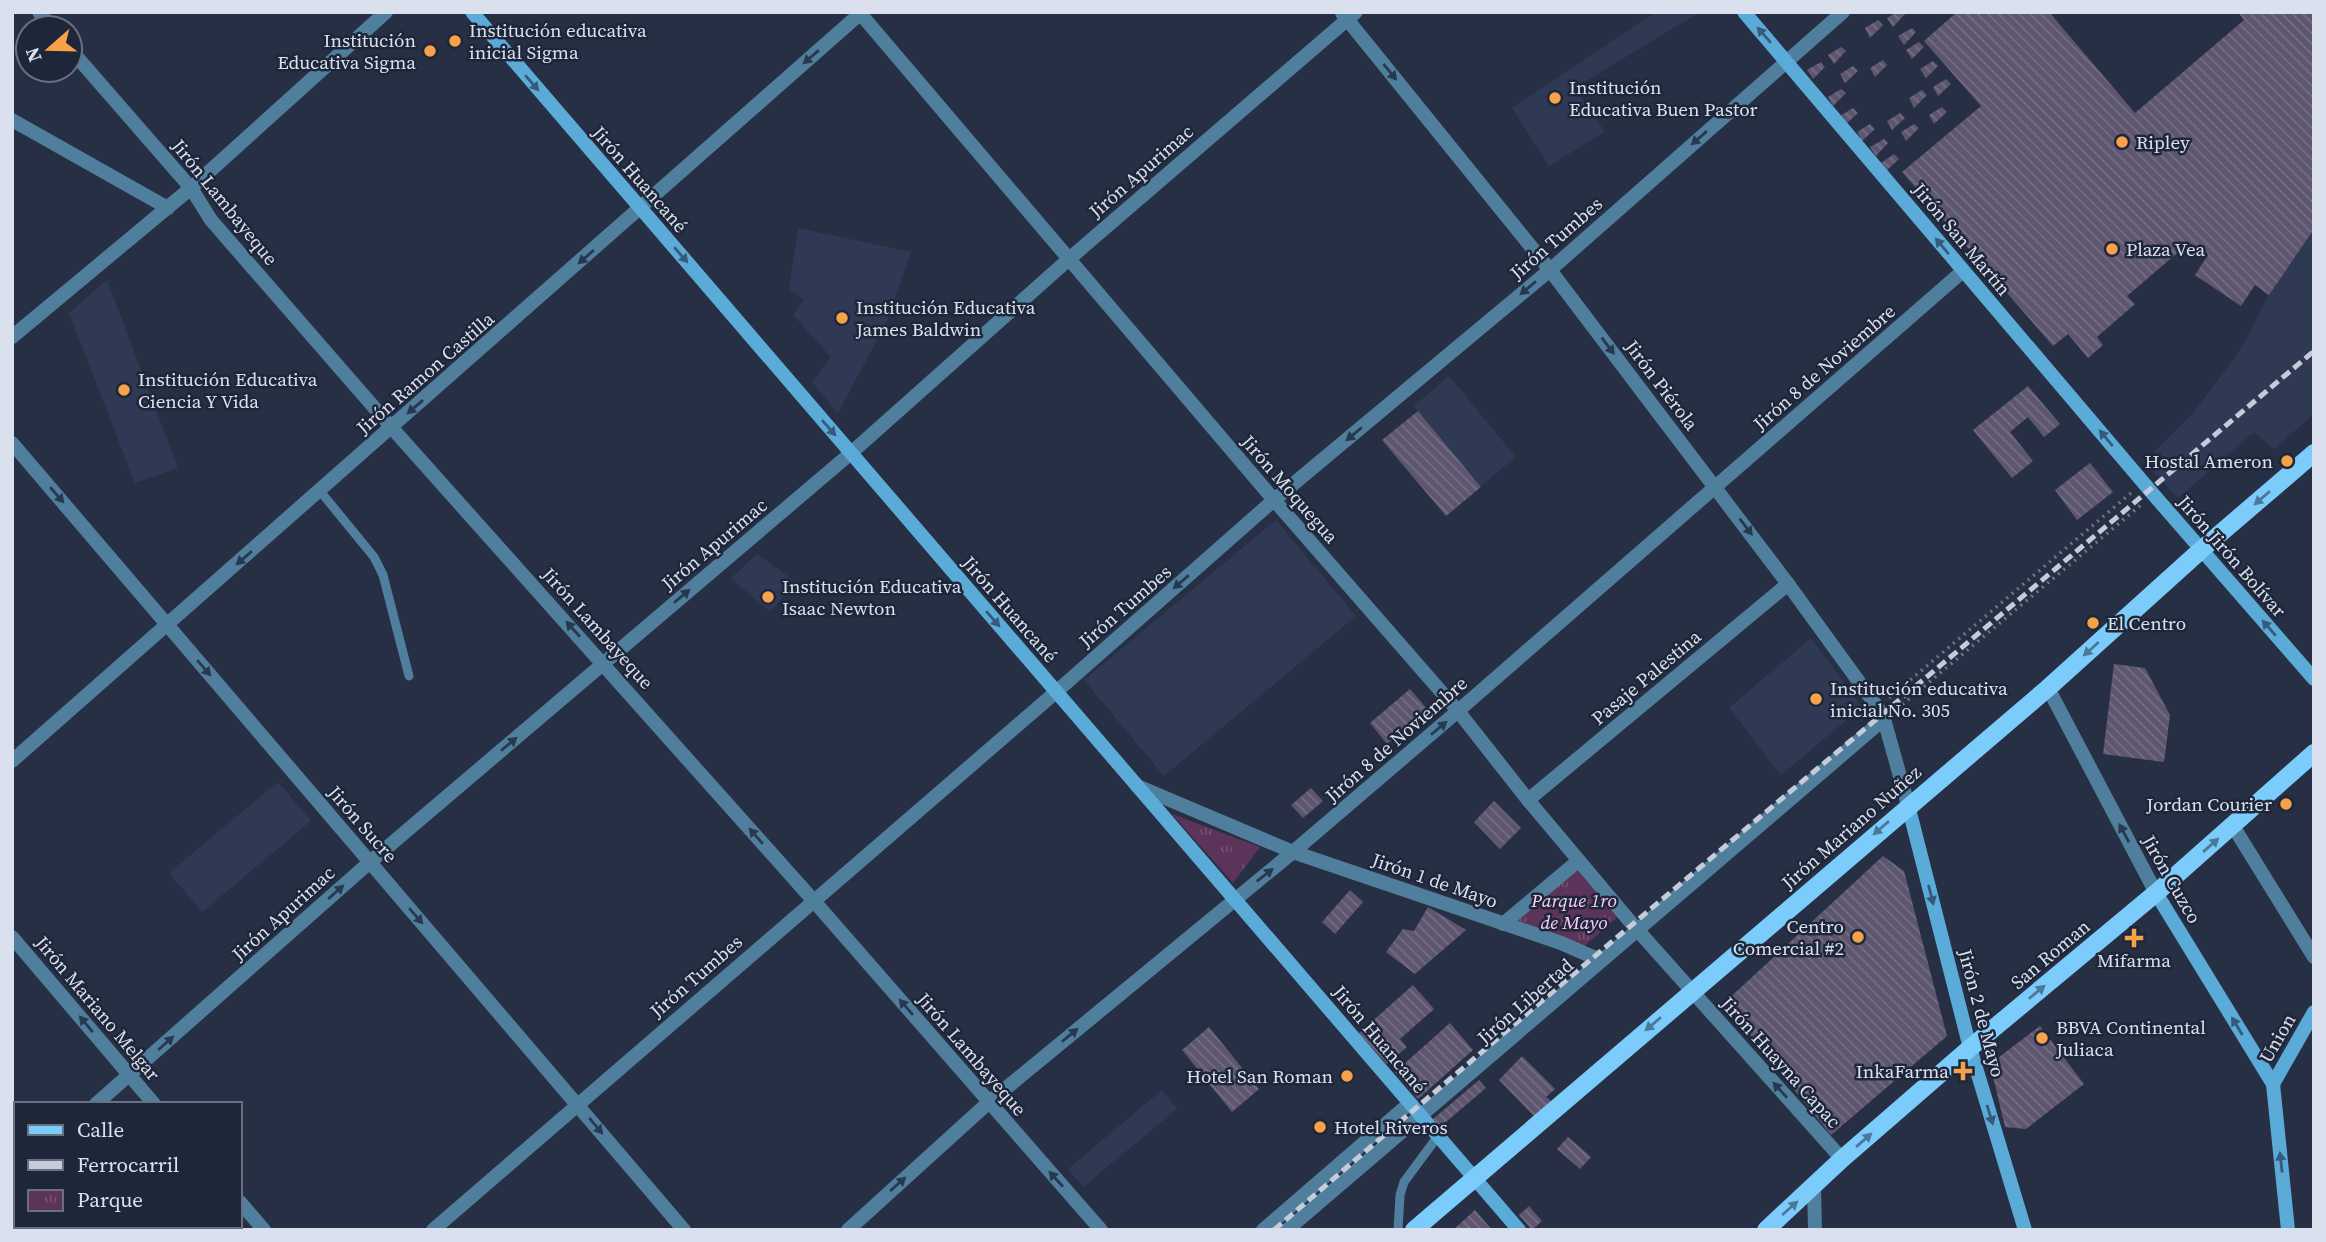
<svg xmlns="http://www.w3.org/2000/svg" width="2326" height="1242" viewBox="0 0 2326 1242" font-family="'Source Serif 4',serif">
<style>
.built{fill:#2f3954}
.park{fill:url(#park-tufts)}
.building{fill:url(#building-back-hatch)}
.lines{fill:none;stroke-linecap:round;stroke-linejoin:round}
.path{stroke:#707789;stroke-width:3.5;stroke-dasharray:2 5;stroke-linecap:butt}
.lane{stroke:#4f7f9c;stroke-width:9}
.street{stroke:#4f7f9c;stroke-width:14}
.secondary{stroke:#5babd9;stroke-width:14}
.primary{stroke:#7bcbfb;stroke-width:18}
.rail{stroke:#c5cbd9;stroke-width:5;stroke-dasharray:10 5;stroke-linecap:butt}
.oneway{fill:#365b7a}
.oneway2{fill:#28384e}
.oneway3{fill:#4c789a}
.poi-dot{fill:#f7a149;stroke:#1e263a;stroke-width:2.5}
.labels{text-anchor:middle;dominant-baseline:central;stroke-width:5;stroke-linejoin:round;paint-order:stroke}
.poi-label{font-size:19px;fill:#dae0ed;stroke:#1e263a;text-anchor:start}
.street-label{font-size:19px;fill:#dae0ed;stroke:#1e263a}
.park-label{font-size:19px;font-style:italic;fill:#fdcff8;stroke:#1e263a}
</style>
<defs>
<pattern id="park-tufts" width="24" height="20" patternUnits="userSpaceOnUse" patternTransform="scale(1.75)"><rect width="24" height="20" fill="#5c3459"/><path d="M3 7l-1-3M5 7V3M7 7l1-3M15 17l-1-3M17 17v-4M19 17l1-3" fill="none" stroke="#735171"/></pattern>
<pattern id="building-back-hatch" width="6" height="6" patternUnits="userSpaceOnUse" patternTransform="scale(1.75)"><rect width="6" height="6" fill="#5e566f"/><path d="M-1 5l2 2M0 0l6 6M5-1l2 2" fill="none" stroke="#746e84"/></pattern>
</defs>
<rect width="100%" height="100%" fill="#272f44"/>
<g class="built">
<polygon points="1656,12 1700,12 1575,88 1605,132 1549,166 1512,108"/>
<polygon points="798,228 911,252 887,321 838,413 812,382 831,357 793,315 804,300 789,289"/>
<polygon points="2314,229 2314,414 2274,449 2254,432 2178,498 2144,462 2191,415 2238,354 2269,295"/>
<polygon points="107,280 178,468 135,483 69,313"/>
<polygon points="1449,376 1516,457 1481,486 1414,406"/>
<polygon points="1276,520 1356,616 1164,776 1084,680"/>
<polygon points="757,554 796,582 770,612 731,578"/>
<polygon points="1811,638 1862,707 1781,775 1729,708"/>
<polygon points="278,782 311,821 202,912 169,873"/>
<polygon points="1162,1090 1177,1109 1083,1187 1068,1169"/>
</g>
<g class="park">
<polygon points="1172,814 1260,847 1233,883"/>
<polygon points="1577,866 1619,916 1583,947 1510,922"/>
</g>
<g class="building">
<polygon points="1897,12 1905,14 1893,27 1887,18"/>
<polygon points="1957,12 2049,12 2135,113 2244,20 2238,12 2314,12 2314,229 2269,295 2255,285 2241,306 2195,275 2208,255 2189,243 2127,296 2135,304 2097,337 2103,345 2088,358 2068,334 2053,346 1902,172 1981,106 1924,41"/>
<polygon points="1878,20 1883,25 1870,38 1865,28"/>
<polygon points="1912,28 1916,32 1904,45 1898,36"/>
<polygon points="1919,42 1924,47 1912,59 1906,50"/>
<polygon points="1841,47 1846,51 1834,64 1828,55"/>
<polygon points="1883,60 1887,65 1875,77 1870,68"/>
<polygon points="1933,61 1938,66 1926,78 1920,69"/>
<polygon points="1821,62 1825,67 1813,79 1807,70"/>
<polygon points="1853,66 1858,71 1845,83 1840,74"/>
<polygon points="1946,79 1951,84 1938,96 1933,87"/>
<polygon points="1841,89 1846,93 1833,106 1828,97"/>
<polygon points="1922,90 1927,95 1914,108 1909,98"/>
<polygon points="1942,107 1947,112 1934,124 1929,115"/>
<polygon points="1853,108 1858,113 1845,125 1840,116"/>
<polygon points="1900,113 1905,118 1892,130 1887,121"/>
<polygon points="1870,124 1875,129 1862,141 1857,132"/>
<polygon points="1914,124 1919,128 1906,141 1901,132"/>
<polygon points="1884,139 1888,143 1876,156 1870,147"/>
<polygon points="1894,154 1899,159 1886,171 1881,163"/>
<polygon points="2028,386 2060,424 2044,437 2028,417 2010,432 2033,461 2012,478 1973,430"/>
<polygon points="1418,411 1481,487 1446,516 1382,440"/>
<polygon points="2090,463 2113,492 2077,520 2055,490"/>
<polygon points="2114,664 2145,668 2170,715 2164,762 2103,754"/>
<polygon points="1410,689 1428,710 1387,744 1370,723"/>
<polygon points="1311,788 1323,801 1303,818 1291,805"/>
<polygon points="1494,801 1521,828 1500,849 1474,822"/>
<polygon points="1883,856 1904,871 1947,1036 1831,1135 1724,1003"/>
<polygon points="1350,890 1363,902 1335,934 1322,922"/>
<polygon points="1428,907 1466,930 1415,974 1386,952 1403,929 1414,931"/>
<polygon points="1413,985 1434,1009 1400,1039 1407,1047 1387,1064 1359,1033"/>
<polygon points="1450,1023 1473,1050 1418,1099 1395,1072"/>
<polygon points="2040,1026 2084,1084 2026,1129 2005,1127 1990,1064"/>
<polygon points="1209,1027 1259,1089 1232,1112 1182,1050"/>
<polygon points="1522,1056 1555,1089 1546,1097 1551,1101 1535,1117 1499,1080"/>
<polygon points="1479,1080 1486,1088 1440,1127 1433,1119"/>
<polygon points="1568,1137 1591,1157 1580,1169 1557,1149"/>
<polygon points="1529,1206 1542,1221 1532,1230 1519,1215"/>
<polygon points="1475,1210 1492,1230 1453,1230"/>
</g>
<g class="lines">
<g class="path">
<polyline points="1889,698 2131,493"/>
<polyline points="1897,709 2141,505"/>
</g>
<g class="lane">
<polyline points="320,491 374,557 383,575 409,676"/>
<polyline points="1398,1230 1400,1195 1404,1182 1438,1136"/>
</g>
<g class="street">
<polyline points="39,12 52,28"/>
<polyline points="859,12 1274,500 1458,711 1528,800 1633,925 1842,1159"/>
<polyline points="1342,13 1550,270 1788,584 1878,708 1884,719 1908,805"/>
<polyline points="70,49 191,188 211,220 392,428 813,900 1101,1230"/>
<polyline points="12,120 168,208"/>
<polyline points="12,337 191,188 386,12"/>
<polyline points="12,443 684,1230"/>
<polyline points="2048,688 2156,893"/>
<polyline points="12,761 862,12"/>
<polyline points="1137,786 1293,852 1561,943 1593,957 1604,958"/>
<polyline points="1528,800 1788,584"/>
<polyline points="2233,826 2314,957"/>
<polyline points="1503,924 1578,861"/>
<polyline points="12,937 154,1104"/>
<polyline points="96,1104 370,862 851,453 1069,259 1356,12"/>
<polyline points="12,1172 16,1169"/>
<polyline points="1814,1187 1815,1230"/>
<polyline points="240,1202 264,1230"/>
<polyline points="433,1230 1056,692 1274,500 1550,270 1843,12"/>
<polyline points="848,1230 988,1103 1293,852 1458,711 1963,271"/>
<polyline points="1263,1230 1410,1103"/>
<polyline points="1287,1230 1884,719"/>
</g>
<g class="secondary">
<polyline points="472,12 1519,1230"/>
<polyline points="1744,12 2153,494 2314,679"/>
<polyline points="1908,805 1970,1048 2025,1230"/>
<polyline points="2156,893 2273,1084 2288,1230"/>
<polyline points="2273,1084 2314,1012"/>
</g>
<g class="primary">
<polyline points="1414,1230 2048,688 2201,550 2314,453"/>
<polyline points="1766,1230 1842,1159 1970,1048 2156,893 2314,753"/>
</g>
<path class="rail" d="M1274,1230C1618,933 1968,644 2314,351"/>
</g>
<defs><path id="oneway-solid" d="M-6-.8H1V-3.2L6.5 0L1 3.2V.8H-6Z" transform="scale(1.75)"/></defs>
<g class="oneway">
<use href="#oneway-solid" transform="translate(1764 35) rotate(-131)"/>
<use href="#oneway-solid" transform="translate(532 83) rotate(49)"/>
<use href="#oneway-solid" transform="translate(1942 246) rotate(-130)"/>
<use href="#oneway-solid" transform="translate(681 255) rotate(49)"/>
<use href="#oneway-solid" transform="translate(829 428) rotate(49)"/>
<use href="#oneway-solid" transform="translate(2106 438) rotate(-130)"/>
<use href="#oneway-solid" transform="translate(993 619) rotate(49)"/>
<use href="#oneway-solid" transform="translate(2269 628) rotate(-131)"/>
<use href="#oneway-solid" transform="translate(1931 895) rotate(76)"/>
<use href="#oneway-solid" transform="translate(2237 1026) rotate(-121)"/>
<use href="#oneway-solid" transform="translate(1990 1115) rotate(73)"/>
<use href="#oneway-solid" transform="translate(2281 1162) rotate(-96)"/>
</g>
<g class="oneway2">
<use href="#oneway-solid" transform="translate(811 57) rotate(139)"/>
<use href="#oneway-solid" transform="translate(1390 72) rotate(51)"/>
<use href="#oneway-solid" transform="translate(1699 138) rotate(139)"/>
<use href="#oneway-solid" transform="translate(586 257) rotate(139)"/>
<use href="#oneway-solid" transform="translate(1528 288) rotate(140)"/>
<use href="#oneway-solid" transform="translate(1608 346) rotate(53)"/>
<use href="#oneway-solid" transform="translate(415 407) rotate(139)"/>
<use href="#oneway-solid" transform="translate(1354 434) rotate(140)"/>
<use href="#oneway-solid" transform="translate(57 495) rotate(49)"/>
<use href="#oneway-solid" transform="translate(1746 527) rotate(53)"/>
<use href="#oneway-solid" transform="translate(244 558) rotate(139)"/>
<use href="#oneway-solid" transform="translate(1181 582) rotate(139)"/>
<use href="#oneway-solid" transform="translate(682 596) rotate(-40)"/>
<use href="#oneway-solid" transform="translate(573 629) rotate(-132)"/>
<use href="#oneway-solid" transform="translate(204 668) rotate(49)"/>
<use href="#oneway-solid" transform="translate(1439 728) rotate(-40)"/>
<use href="#oneway-solid" transform="translate(509 744) rotate(-40)"/>
<use href="#oneway-solid" transform="translate(2124 833) rotate(-118)"/>
<use href="#oneway-solid" transform="translate(756 836) rotate(-131)"/>
<use href="#oneway-solid" transform="translate(1265 875) rotate(-38)"/>
<use href="#oneway-solid" transform="translate(336 892) rotate(-42)"/>
<use href="#oneway-solid" transform="translate(416 916) rotate(49)"/>
<use href="#oneway-solid" transform="translate(906 1007) rotate(-131)"/>
<use href="#oneway-solid" transform="translate(86 1024) rotate(-130)"/>
<use href="#oneway-solid" transform="translate(1070 1035) rotate(-40)"/>
<use href="#oneway-solid" transform="translate(166 1043) rotate(-42)"/>
<use href="#oneway-solid" transform="translate(1780 1090) rotate(-132)"/>
<use href="#oneway-solid" transform="translate(596 1126) rotate(50)"/>
<use href="#oneway-solid" transform="translate(1056 1179) rotate(-132)"/>
<use href="#oneway-solid" transform="translate(898 1184) rotate(-42)"/>
</g>
<g class="oneway3">
<use href="#oneway-solid" transform="translate(2262 498) rotate(139)"/>
<use href="#oneway-solid" transform="translate(2091 649) rotate(138)"/>
<use href="#oneway-solid" transform="translate(1881 828) rotate(139)"/>
<use href="#oneway-solid" transform="translate(2211 845) rotate(-41)"/>
<use href="#oneway-solid" transform="translate(2037 992) rotate(-40)"/>
<use href="#oneway-solid" transform="translate(1653 1024) rotate(140)"/>
<use href="#oneway-solid" transform="translate(1864 1140) rotate(-41)"/>
<use href="#oneway-solid" transform="translate(1790 1208) rotate(-42)"/>
</g>
<g class="poi-dot">
<circle cx="455" cy="41" r="7"/>
<circle cx="430" cy="51" r="7"/>
<circle cx="1555" cy="98" r="7"/>
<circle cx="2122" cy="142" r="7"/>
<circle cx="2112" cy="249" r="7"/>
<circle cx="842" cy="318" r="7"/>
<circle cx="124" cy="390" r="7"/>
<circle cx="2287" cy="461" r="7"/>
<circle cx="768" cy="597" r="7"/>
<circle cx="2093" cy="623" r="7"/>
<circle cx="1816" cy="699" r="7"/>
<circle cx="2286" cy="804" r="7"/>
<circle cx="1858" cy="937" r="7"/>
<path d="M2130.5 927.5h7v7h7v7h-7v7h-7v-7h-7v-7h7z"/>
<circle cx="2042" cy="1038" r="7"/>
<path d="M1959.5 1060.5h7v7h7v7h-7v7h-7v-7h-7v-7h7z"/>
<circle cx="1347" cy="1076" r="7"/>
<circle cx="1320" cy="1127" r="7"/>
</g>
<g class="labels">
<g class="poi-label">
<text x="469" y="30">Institución educativa<tspan x="469" dy="22">inicial Sigma</tspan></text>
<text x="416" y="40" text-anchor="end">Institución<tspan x="416" dy="22">Educativa Sigma</tspan></text>
<text x="1569" y="87">Institución<tspan x="1569" dy="22">Educativa Buen Pastor</tspan></text>
<text x="2136" y="142">Ripley</text>
<text x="2126" y="249">Plaza Vea</text>
<text x="856" y="307">Institución Educativa<tspan x="856" dy="22">James Baldwin</tspan></text>
<text x="138" y="379">Institución Educativa<tspan x="138" dy="22">Ciencia Y Vida</tspan></text>
<text x="2273" y="461" text-anchor="end">Hostal Ameron</text>
<text x="782" y="586">Institución Educativa<tspan x="782" dy="22">Isaac Newton</tspan></text>
<text x="2107" y="623">El Centro</text>
<text x="1830" y="688">Institución educativa<tspan x="1830" dy="22">inicial No. 305</tspan></text>
<text x="2272" y="804" text-anchor="end">Jordan Courier</text>
<text x="1844" y="926" text-anchor="end">Centro<tspan x="1844" dy="22">Comercial #2</tspan></text>
<text x="2134" y="960" text-anchor="middle">Mifarma</text>
<text x="2056" y="1027">BBVA Continental<tspan x="2056" dy="22">Juliaca</tspan></text>
<text x="1949" y="1071" text-anchor="end">InkaFarma</text>
<text x="1333" y="1076" text-anchor="end">Hotel San Roman</text>
<text x="1334" y="1127">Hotel Riveros</text>
</g>
<g class="street-label">
<text transform="translate(1141 171) rotate(-41)">Jirón Apurimac</text>
<text transform="translate(640 179) rotate(49)">Jirón Huancané</text>
<text transform="translate(225 202) rotate(51)">Jirón Lambayeque</text>
<text transform="translate(1556 238) rotate(-41)">Jirón Tumbes</text>
<text transform="translate(1962 239) rotate(50)">Jirón San Martín</text>
<text transform="translate(1824 367) rotate(-41)">Jirón 8 de Noviembre</text>
<text transform="translate(425 373) rotate(-41)">Jirón Ramon Castilla</text>
<text transform="translate(1662 385) rotate(53)">Jirón Piérola</text>
<text transform="translate(1290 489) rotate(49)">Jirón Moquegua</text>
<text transform="translate(714 544) rotate(-40)">Jirón Apurimac</text>
<text transform="translate(2232 556) rotate(49)">Jirón Jirón Bolívar</text>
<text transform="translate(1125 606) rotate(-41)">Jirón Tumbes</text>
<text transform="translate(1010 609) rotate(49)">Jirón Huancané</text>
<text transform="translate(598 628) rotate(48)">Jirón Lambayeque</text>
<text transform="translate(1646 677) rotate(-40)">Pasaje Palestina</text>
<text transform="translate(1396 739) rotate(-41)">Jirón 8 de Noviembre</text>
<text transform="translate(363 824) rotate(49)">Jirón Sucre</text>
<text transform="translate(1851 827) rotate(-41)">Jirón Mariano Nuñez</text>
<text transform="translate(2172 879) rotate(60)">Jirón Cuzco</text>
<text transform="translate(1435 880) rotate(19)">Jirón 1 de Mayo</text>
<text transform="translate(283 913) rotate(-42)">Jirón Apurimac</text>
<text transform="translate(2050 954) rotate(-40)">San Roman</text>
<text transform="translate(696 976) rotate(-41)">Jirón Tumbes</text>
<text transform="translate(1525 1001) rotate(-41)">Jirón Libertad</text>
<text transform="translate(98 1008) rotate(50)">Jirón Mariano Melgar</text>
<text transform="translate(1982 1013) rotate(75)">Jirón 2 de Mayo</text>
<text transform="translate(2277 1038) rotate(-60)">Union</text>
<text transform="translate(1380 1039) rotate(50)">Jirón Huancané</text>
<text transform="translate(972 1054) rotate(49)">Jirón Lambayeque</text>
<text transform="translate(1781 1062) rotate(48)">Jirón Huayna Capac</text>
</g>
<g class="park-label">
<text x="1574" y="900">Parque 1ro<tspan x="1574" dy="22">de Mayo</tspan></text>
</g>
</g>
<rect width="2326" height="1242" fill="none" stroke="#dae0ed" stroke-width="28"/>
<rect x="14" y="1102" width="228" height="126" fill="#1e263a" stroke="#697082" stroke-width="2"/>
<rect x="28" y="1125" width="35" height="10" fill="#7bcbfb" stroke="#697082" stroke-width="2"/>
<text x="77" y="1137" font-size="21" fill="#dae0ed">Calle</text>
<rect x="28" y="1160" width="35" height="10" fill="#c5cbd9" stroke="#697082" stroke-width="2"/>
<text x="77" y="1172" font-size="21" fill="#dae0ed">Ferrocarril</text>
<rect x="28" y="1190" width="35" height="21" fill="url(#park-tufts)" stroke="#697082" stroke-width="2"/>
<text x="77" y="1207" font-size="21" fill="#dae0ed">Parque</text>
<g transform="translate(49 49) rotate(250)"><circle r="33" fill="#1e263a" stroke="#697082" stroke-width="2"/>
<path d="M0-5L12 26L0 18L-12 26Z" fill="#f7a149"/>
<text y="-10" font-size="19" font-weight="bold" text-anchor="middle" fill="#dae0ed">N</text>
</g>
</svg>
